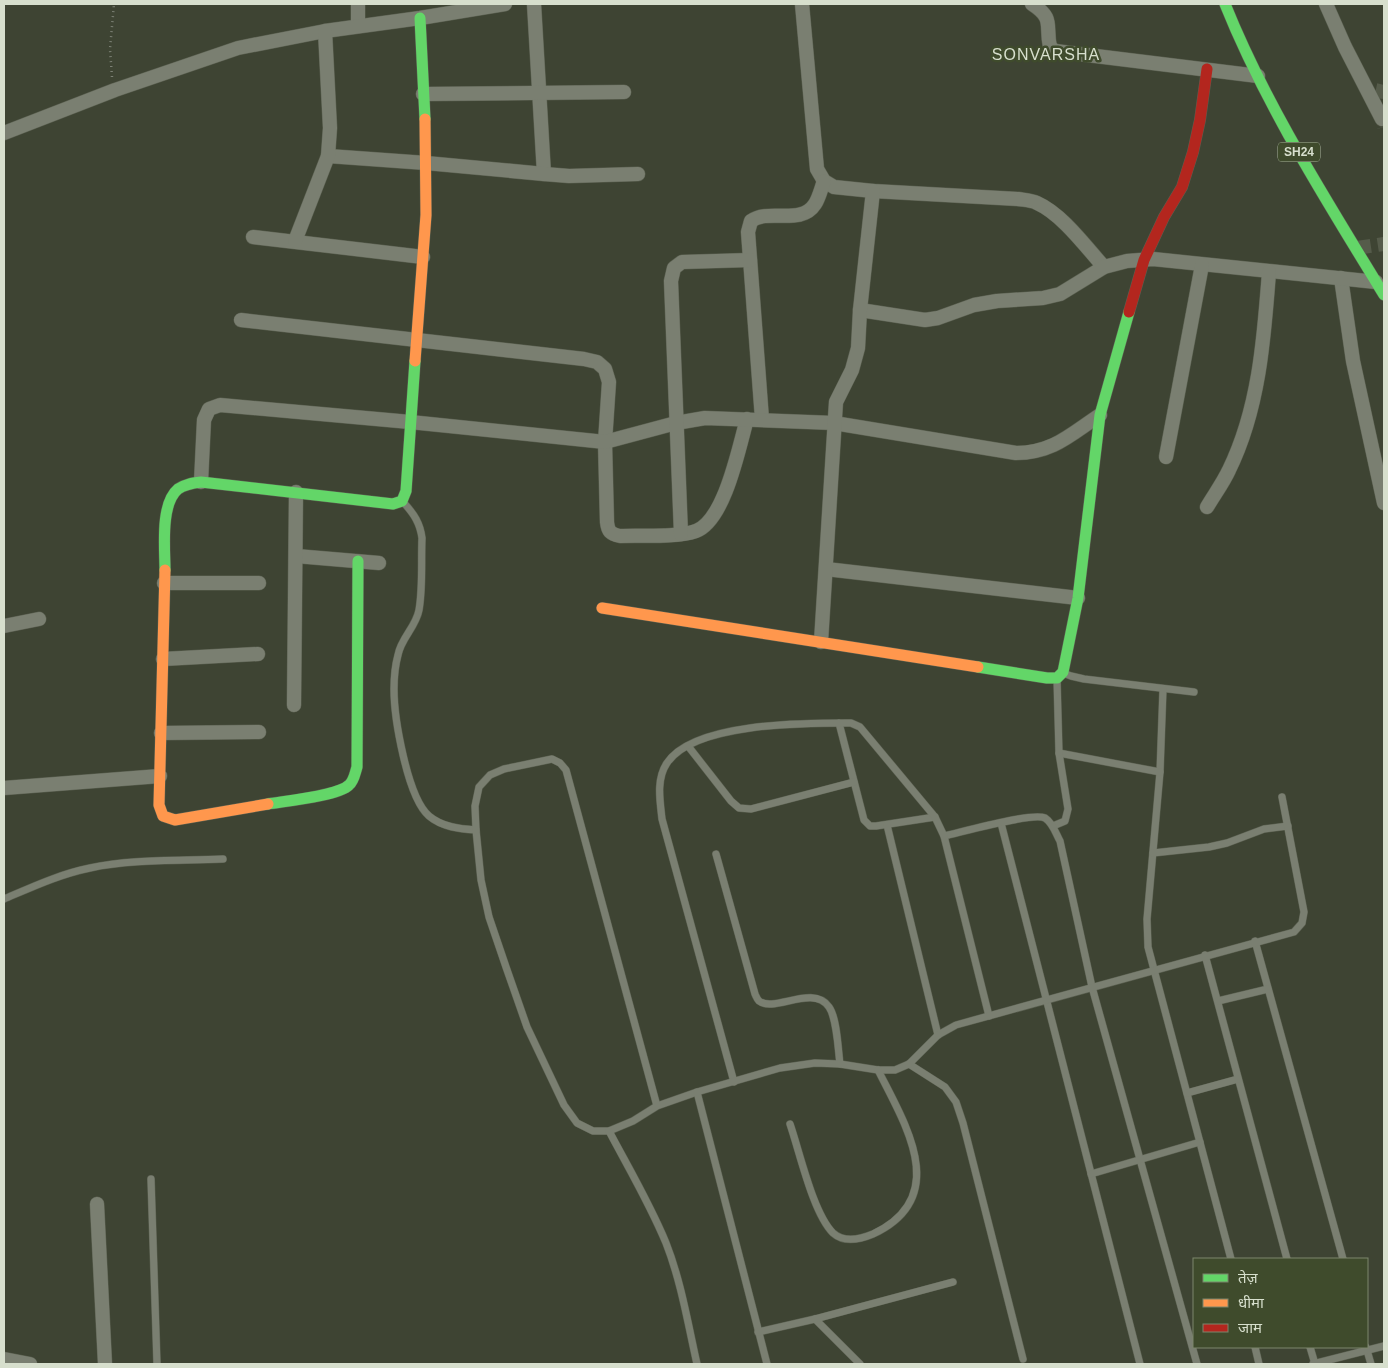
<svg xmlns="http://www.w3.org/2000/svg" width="1388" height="1368" viewBox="0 0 1388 1368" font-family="Arial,'Noto Sans Devanagari',sans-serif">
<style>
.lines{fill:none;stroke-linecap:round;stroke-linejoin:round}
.street-tunnel{stroke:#555b4a;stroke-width:14;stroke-dasharray:14 7;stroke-linecap:butt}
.lane-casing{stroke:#5b6051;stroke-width:8}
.street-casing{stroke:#5b6051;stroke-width:15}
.fast-casing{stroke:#5b6051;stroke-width:12}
.slow-casing{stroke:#5b6051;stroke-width:12}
.jam-casing{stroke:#5b6051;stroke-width:12}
.path{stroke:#7c8175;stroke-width:2.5;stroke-dasharray:1 4;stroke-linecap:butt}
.lane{stroke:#7a7f71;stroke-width:7}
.street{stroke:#7a7f71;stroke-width:14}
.fast{stroke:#63d668;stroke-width:11}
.slow{stroke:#ff974d;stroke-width:11}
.jam{stroke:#b3261e;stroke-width:11}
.labels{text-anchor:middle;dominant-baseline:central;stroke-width:5;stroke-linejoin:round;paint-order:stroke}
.shield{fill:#3f4b2c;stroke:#a9b39d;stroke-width:1}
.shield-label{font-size:12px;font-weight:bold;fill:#d7dfcd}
.quarter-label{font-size:16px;letter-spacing:1px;fill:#d7dfcd;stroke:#3f4b2c}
</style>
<rect width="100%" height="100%" fill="#3e4433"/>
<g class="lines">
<g class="street-tunnel">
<path d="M1384,85C1381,97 1380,114 1384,127"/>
<polyline points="1357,248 1384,244"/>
</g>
<defs>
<g id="lane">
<path d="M404,503C414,514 420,523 422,538C421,562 423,587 419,610C416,627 401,638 398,655C395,666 394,677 394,689C394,717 407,797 429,816C442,827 460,829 476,830"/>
<polyline points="1063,673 1071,676 1084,679 1194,692"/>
<polyline points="1163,689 1160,772 1147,919 1148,947 1231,1259"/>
<polyline points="839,723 864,820 870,826 876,826 935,817"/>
<polyline points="688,746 731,801 739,808 751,809 854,782"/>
<polyline points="1059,753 1160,772"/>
<polyline points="1001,823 1140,1364"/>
<polyline points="887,825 938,1035"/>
<polyline points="1053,826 1065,821 1068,809 1059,753 1057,679"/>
<path d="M944,836C962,832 1032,812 1045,818C1053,823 1056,834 1060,841L1092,987L1197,1364"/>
<polyline points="1153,853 1209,847 1227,843 1264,829 1288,826"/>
<path d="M716,854L755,994C756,996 757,999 759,1001C774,1013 813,984 829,1007C837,1018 838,1049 840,1064"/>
<path d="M4,899C32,887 60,874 90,868C131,859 180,861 223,859"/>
<polyline points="1255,941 1343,1259"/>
<polyline points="1205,955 1287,1259"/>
<polyline points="1218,1001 1268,989"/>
<polyline points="909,1064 945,1087 956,1102 963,1123 1023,1359"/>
<path d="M734,1082L662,819C660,801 656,779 667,763C694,722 807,723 851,723L860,727L935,817L944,836L989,1016"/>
<polyline points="697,1092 767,1364"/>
<polyline points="1187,1093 1238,1079"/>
<polyline points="657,1106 566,770 560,763 552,759 504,769 490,775 479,787 475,806 476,830 481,880 489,917 506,967 527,1027 564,1105 577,1123 593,1131 609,1131 633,1121 657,1106 697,1092 780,1068 815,1063 840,1064 878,1070 895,1070 909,1064 938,1035 956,1025 1294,932 1302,923 1304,912 1282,797"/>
<path d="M790,1124C800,1153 813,1213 833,1233C844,1243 861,1239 873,1234C952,1197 905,1124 878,1070"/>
<path d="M609,1131C628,1167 650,1204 666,1243C681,1281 688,1324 697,1364"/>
<polyline points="1091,1174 1200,1142"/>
<polyline points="151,1179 157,1364"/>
<polyline points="815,1319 860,1364"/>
<polyline points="758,1332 815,1319 953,1282"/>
<polyline points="1255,1347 1259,1364"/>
<polyline points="1310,1347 1315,1364"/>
<polyline points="1366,1347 1371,1364"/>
<polyline points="1313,1364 1384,1346"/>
</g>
<g id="street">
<polyline points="534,4 544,174"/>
<path d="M802,4L817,169L824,181L834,187L873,191L1018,199C1024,200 1031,200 1037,203C1062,214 1086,247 1104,267"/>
<path d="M1032,4C1055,19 1045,25 1050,47L1055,51L1258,76"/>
<polyline points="1326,4 1345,47 1382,119"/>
<polyline points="358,26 358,4"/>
<polyline points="423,94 624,92"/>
<polyline points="4,133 115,90 238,48 325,31 420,18 505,4"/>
<polyline points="328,156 426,163 544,174 569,176 638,174"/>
<polyline points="253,237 423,257"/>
<polyline points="295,241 328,156 330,128 325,31"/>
<polyline points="1341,278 1353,361 1384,503"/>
<polyline points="860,310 925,320 938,318 974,305 997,301 1043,298 1060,294 1104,267 1127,261 1153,259 1376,282"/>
<path d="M241,320L584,359L597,362L605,369L609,382L605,442L607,522C608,531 610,534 620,536C642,535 675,538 696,531C725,520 739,447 747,419"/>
<path d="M762,419L748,232L751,221C769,208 801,226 815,204C819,198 821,189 824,181"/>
<polyline points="1166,457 1202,265"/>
<path d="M201,482L204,420L209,409L220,405L410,422L605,442L676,423L705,418L834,423L1016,453C1053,453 1071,434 1100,415"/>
<path d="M1207,507C1214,495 1223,483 1229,470C1259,409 1264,339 1269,272"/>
<polyline points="681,534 671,281 674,268 682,262 750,260"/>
<polyline points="296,556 379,563"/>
<polyline points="826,569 1078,598"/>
<polyline points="164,583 259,583"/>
<polyline points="4,626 39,619"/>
<polyline points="821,642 836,402 852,370 858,348 860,310 873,191"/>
<polyline points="163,659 258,654"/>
<polyline points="294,705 296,492"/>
<polyline points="161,733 259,732"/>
<polyline points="4,788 160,776"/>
<polyline points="97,1204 105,1364"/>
<polyline points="4,1359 30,1364"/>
</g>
<g id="fast">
<path d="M1225,4C1266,106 1327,201 1384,295"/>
<polyline points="420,18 425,119"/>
<path d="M165,570C165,549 160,504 178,489C185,484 193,483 201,482L393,504L402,501L406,491L415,361"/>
<polyline points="978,667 1047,678 1057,678 1063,672 1078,598 1100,415 1129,312"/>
<path d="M268,804C286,801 338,796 349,785C354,781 355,773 357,767L358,561"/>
</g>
<g id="slow">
<polyline points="415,361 426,215 425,119"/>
<polyline points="165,570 159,805 163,816 175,820 268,804"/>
<polyline points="602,608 978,667"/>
</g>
<polyline id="jam" points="1129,312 1144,260 1164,217 1182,187 1193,152 1200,120 1207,69"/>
</defs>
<use href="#lane" class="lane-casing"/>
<use href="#street" class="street-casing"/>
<use href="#fast" class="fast-casing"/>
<use href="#slow" class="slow-casing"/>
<use href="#jam" class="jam-casing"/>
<polyline class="path" points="112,77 110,49 114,4"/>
<use href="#lane" class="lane"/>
<use href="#street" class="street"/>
<use href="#fast" class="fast"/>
<use href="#slow" class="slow"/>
<use href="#jam" class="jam"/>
</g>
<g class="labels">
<rect class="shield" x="1278" y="142.5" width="42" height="19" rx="4"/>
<g class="shield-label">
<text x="1299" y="152">SH24</text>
</g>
<g class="quarter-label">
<text x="1046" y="54">SONVARSHA</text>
</g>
</g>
<rect width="1388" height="1368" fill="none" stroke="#d7dfcd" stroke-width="10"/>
<rect x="1193" y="1258" width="175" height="90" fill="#3f4b2c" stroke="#7c866c"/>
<rect x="1203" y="1274" width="25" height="8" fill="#63d668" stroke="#7c866c"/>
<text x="1238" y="1283" font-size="15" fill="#d7dfcd">तेज़</text>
<rect x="1203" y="1299" width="25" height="8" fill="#ff974d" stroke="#7c866c"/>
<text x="1238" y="1308" font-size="15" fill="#d7dfcd">धीमा</text>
<rect x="1203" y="1324" width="25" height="8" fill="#b3261e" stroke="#7c866c"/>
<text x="1238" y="1333" font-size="15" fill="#d7dfcd">जाम</text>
</svg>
